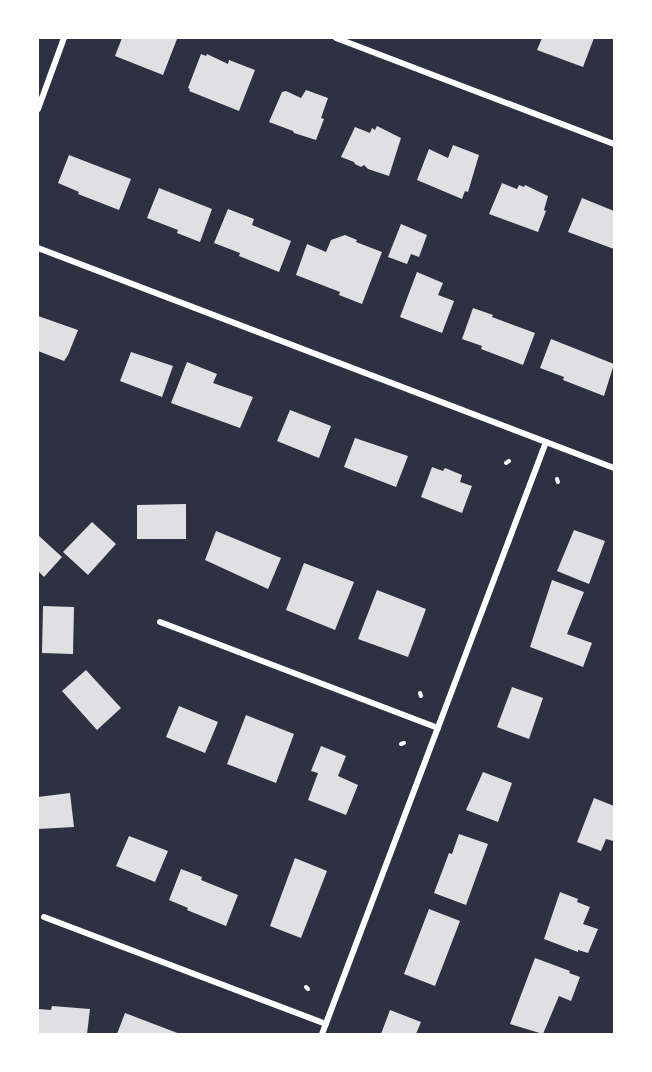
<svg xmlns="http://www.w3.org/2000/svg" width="652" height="1072" viewBox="0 0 652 1072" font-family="'Fira Sans',sans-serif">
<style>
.building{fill:#e0e0e3}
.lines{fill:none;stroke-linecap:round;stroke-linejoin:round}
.path{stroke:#fff;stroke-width:4}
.minor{stroke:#fff;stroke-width:6}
</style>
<rect width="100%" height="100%" fill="#2d3142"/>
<g class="building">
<polygon points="122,38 177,39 163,75 115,56"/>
<polygon points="542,38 594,38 583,67 537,50"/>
<polygon points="201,54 206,56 207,54 228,64 229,60 255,70 239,111 189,91 190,89 188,88"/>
<polygon points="306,90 328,98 321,118 324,119 316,140 294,133 293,131 269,122 282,92 286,91 301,98"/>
<polygon points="377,126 401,138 389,176 368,169 364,165 361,167 355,164 354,162 341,157 355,127 370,133 372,128 375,130"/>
<polygon points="453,145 479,155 468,192 465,191 462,199 417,180 429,149 448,158"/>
<polygon points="69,155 131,179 119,210 78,194 79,192 58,183"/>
<polygon points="502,183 517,189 519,185 524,187 525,185 548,196 544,210 546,211 538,232 489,214"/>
<polygon points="159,188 212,209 200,242 177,233 178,230 147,218"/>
<polygon points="582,198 614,211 614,249 568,232"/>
<polygon points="228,209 254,219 252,225 291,241 279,272 239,256 240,253 214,243"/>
<polygon points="401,224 427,235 419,257 411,254 407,264 388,257"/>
<polygon points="345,235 357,240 356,242 382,252 362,304 339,295 340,292 296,275 307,244 326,252 331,240"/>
<polygon points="417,272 443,283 438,295 454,301 442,333 400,317"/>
<polygon points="473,308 493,315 492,317 535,333 523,365 481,349 482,346 462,339"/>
<polygon points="38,316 78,330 68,355 64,361 38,351"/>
<polygon points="551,339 614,364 604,396 563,380 564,377 540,368"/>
<polygon points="131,352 173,366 162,397 120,381"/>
<polygon points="187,362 217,374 213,383 253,397 240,428 171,403"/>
<polygon points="290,410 331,426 319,458 277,441"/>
<polygon points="355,438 408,456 396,487 344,467"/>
<polygon points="432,467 443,471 445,468 462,475 460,482 472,486 462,513 421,497"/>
<polygon points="186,504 186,539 137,539 137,505"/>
<polygon points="92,522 116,544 88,575 63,552"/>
<polygon points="574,530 605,541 589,584 557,571"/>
<polygon points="216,531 281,558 268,589 205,560"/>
<polygon points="39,536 62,557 44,577 38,571 38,538"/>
<polygon points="304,563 354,582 335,630 286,610"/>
<polygon points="552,580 584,592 567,634 592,643 583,667 530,647"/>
<polygon points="377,590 426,609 408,657 358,639"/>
<polygon points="43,606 74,607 73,654 42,653"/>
<polygon points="86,670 121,708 97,730 62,691"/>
<polygon points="512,687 543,698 529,739 497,727"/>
<polygon points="179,706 218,722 205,753 166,737"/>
<polygon points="246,715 294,734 276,783 227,764"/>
<polygon points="321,746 346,756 338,776 358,785 346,815 308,800 318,773 311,771"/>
<polygon points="483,772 512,783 498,822 466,810"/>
<polygon points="70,793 74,827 38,829 38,797"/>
<polygon points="594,798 614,806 614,836 613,841 606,839 601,851 577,842"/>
<polygon points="459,834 488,844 466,905 434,893 449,853 452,854"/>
<polygon points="129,836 168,851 155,882 116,866"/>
<polygon points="295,858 327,871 301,938 270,926"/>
<polygon points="181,869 202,877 201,880 238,895 226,926 187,910 188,908 169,900"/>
<polygon points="560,892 578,899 577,902 590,907 583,924 598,929 588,953 578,950 578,952 544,939"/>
<polygon points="429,909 460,921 435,986 404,974"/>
<polygon points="535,958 570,971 569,973 580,977 571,1001 559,996 543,1034 510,1024"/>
<polygon points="52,1006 90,1009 87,1034 38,1034 38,1009 51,1010"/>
<polygon points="390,1010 421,1022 416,1034 381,1034"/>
<polygon points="125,1013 180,1034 117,1034"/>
</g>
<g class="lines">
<g class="path">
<polyline points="506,463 509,461"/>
<polyline points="557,479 558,482"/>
<polyline points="420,693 421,696"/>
<polyline points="401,744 404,743"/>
<polyline points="306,987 308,989"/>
</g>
<g class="minor">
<polyline points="336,38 614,144"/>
<polyline points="38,109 64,38"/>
<polyline points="38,248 614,468"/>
<polyline points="160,622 438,728"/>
<polyline points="44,917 326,1024"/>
<polyline points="322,1034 546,442"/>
</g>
</g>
<rect width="652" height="1072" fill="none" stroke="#ffffff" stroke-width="78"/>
</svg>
